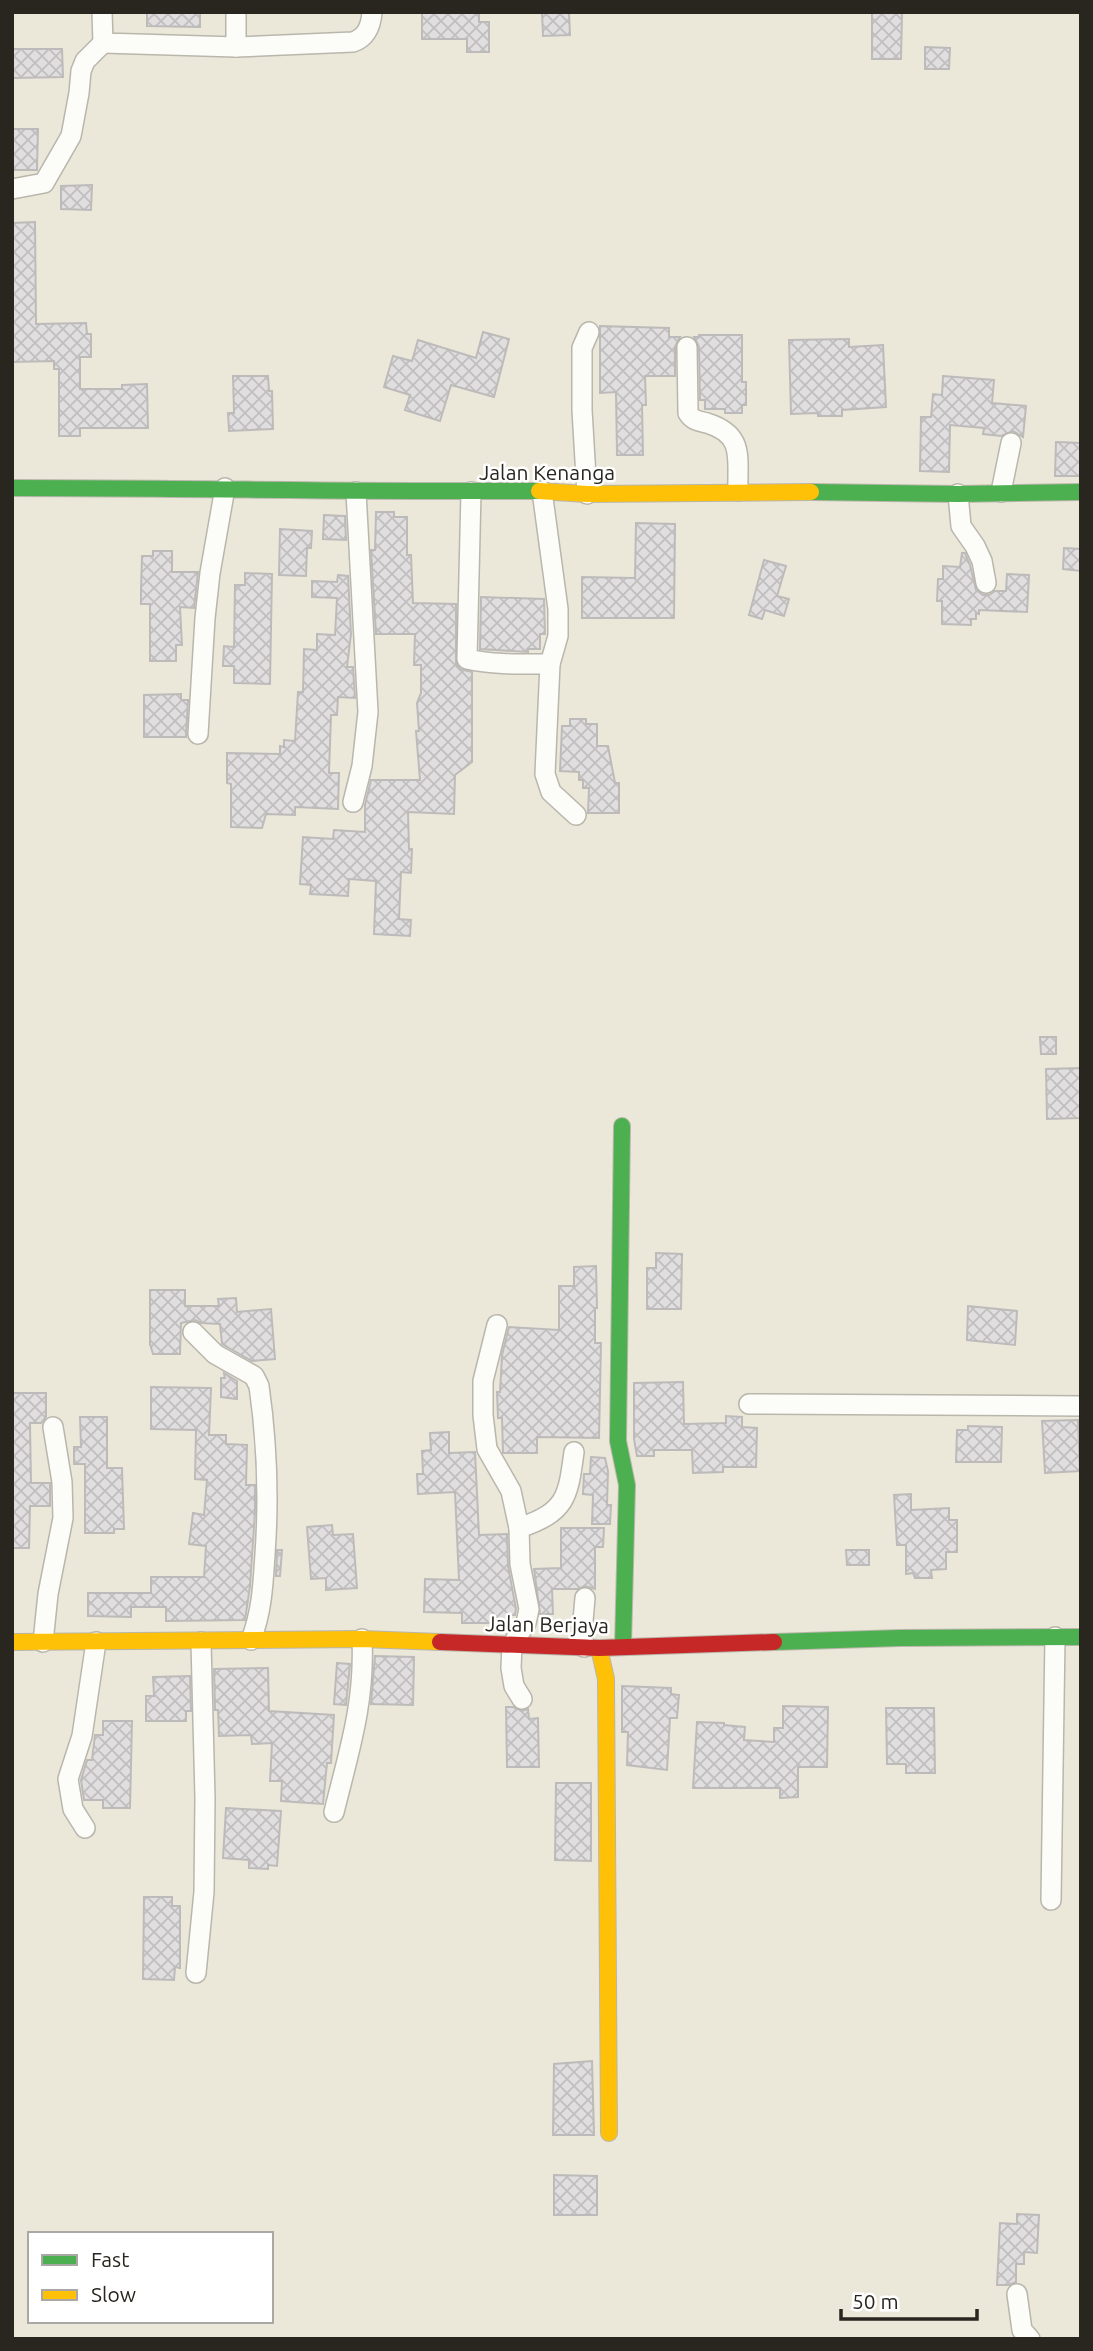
<svg xmlns="http://www.w3.org/2000/svg" width="1093" height="2351" viewBox="0 0 1093 2351" font-family="Ubuntu,sans-serif">
<style>
.building{fill:url(#building-cross-hatch);stroke:#bdbbba;stroke-width:2}
.lines{fill:none;stroke-linecap:round;stroke-linejoin:round}
.street-casing{stroke:#b9b6ac;stroke-width:22}
.fast-casing{stroke:#b9b6ac;stroke-width:18}
.slow-casing{stroke:#b9b6ac;stroke-width:18}
.jam-casing{stroke:#b9b6ac;stroke-width:18}
.street{stroke:#fcfcf9;stroke-width:19}
.fast{stroke:#4caf50;stroke-width:16}
.slow{stroke:#ffc107;stroke-width:16}
.jam{stroke:#c62828;stroke-width:16}
.labels{text-anchor:middle;dominant-baseline:central;stroke-width:5;stroke-linejoin:round;paint-order:stroke}
.street-label{font-size:21px;fill:#28261e;stroke:#fff}
</style>
<defs>
<pattern id="building-cross-hatch" width="8" height="8" patternUnits="userSpaceOnUse" patternTransform="scale(1.75)"><rect width="8" height="8" fill="#e0dedf"/><path d="M0 0l8 8M0 8l8-8" fill="none" stroke="#c0bebf"/></pattern>
</defs>
<rect width="100%" height="100%" fill="#ebe8da"/>
<g class="building">
<polygon points="147,12 200,12 200,27 147,26"/>
<polygon points="422,12 479,12 479,22 489,22 489,52 467,52 467,39 422,39"/>
<polygon points="542,12 569,12 570,35 543,36"/>
<polygon points="872,12 902,12 901,59 872,59"/>
<polygon points="925,47 950,48 949,69 925,69"/>
<polygon points="13,49 62,49 63,77 13,78"/>
<polygon points="12,129 38,129 37,170 12,170"/>
<polygon points="92,185 91,210 61,209 61,186"/>
<polygon points="35,222 36,324 86,323 87,334 91,334 91,357 80,357 80,389 122,389 122,385 147,384 148,428 80,428 80,436 59,436 59,369 54,369 54,361 12,362 12,223"/>
<polygon points="600,326 669,328 669,337 680,337 675,347 675,376 645,376 646,405 642,405 643,455 617,455 616,392 600,393"/>
<polygon points="483,332 509,339 494,397 451,385 440,421 405,410 410,395 384,387 393,356 412,361 418,340 476,358"/>
<polygon points="699,335 742,335 742,382 746,382 746,405 742,405 742,413 725,413 725,409 705,409 705,400 700,400 699,347 694,337 699,337"/>
<polygon points="849,339 849,347 883,345 886,407 842,410 842,416 818,416 818,413 791,414 789,340"/>
<polygon points="233,376 268,376 269,391 272,391 273,429 229,431 228,413 234,413"/>
<polygon points="943,376 994,380 992,403 1026,406 1023,437 1013,431 1001,436 983,434 984,428 950,425 949,472 920,471 921,417 931,417 933,394 942,395"/>
<polygon points="1056,442 1081,443 1081,476 1055,476"/>
<polygon points="376,512 394,512 394,517 407,517 407,555 411,555 413,603 456,604 456,664 460,669 472,672 472,762 455,775 454,814 408,812 409,849 412,849 411,873 401,872 399,919 411,920 410,936 374,934 376,881 349,879 348,896 310,894 311,885 300,884 303,837 333,839 334,830 365,832 365,805 371,780 420,780 416,731 419,731 417,703 421,693 421,665 414,665 415,634 376,634 371,550 375,550"/>
<polygon points="324,515 345,516 346,540 323,539"/>
<polygon points="636,523 675,524 674,618 582,618 582,577 635,578"/>
<polygon points="280,529 312,531 311,548 307,548 306,576 279,575"/>
<polygon points="1064,548 1081,549 1081,571 1063,569"/>
<polygon points="153,551 172,551 172,572 198,572 194,608 180,607 182,645 176,645 176,661 150,661 150,604 141,604 141,590 142,556 153,556"/>
<polygon points="962,553 965,553 970,565 976,590 983,595 989,595 995,591 1006,591 1007,574 1029,575 1027,612 979,610 979,614 976,613 976,619 971,619 971,625 942,624 942,601 937,601 938,579 943,579 943,566 960,567"/>
<polygon points="764,560 786,566 777,596 789,599 784,616 765,610 762,619 749,615"/>
<polygon points="245,573 272,574 270,684 234,683 234,666 223,666 224,646 234,647 235,585 245,585"/>
<polygon points="338,575 348,576 351,634 347,667 353,667 355,698 338,697 337,715 331,715 329,773 339,773 338,809 295,807 295,815 266,814 262,828 231,827 231,784 227,783 227,753 280,754 280,746 284,747 284,740 295,741 298,692 303,692 304,649 317,650 317,634 335,635 337,598 312,597 312,581 337,582"/>
<polygon points="481,597 544,599 545,634 540,634 540,649 528,649 528,652 480,649"/>
<polygon points="181,694 181,700 188,700 186,737 144,737 144,695"/>
<polygon points="570,719 586,719 586,724 597,724 597,746 608,746 615,783 619,783 619,813 588,813 589,788 583,788 583,780 579,780 579,772 560,771 562,726 570,726"/>
<polygon points="1040,1037 1056,1037 1056,1054 1041,1054"/>
<polygon points="1081,1068 1081,1118 1047,1119 1046,1069"/>
<polygon points="656,1253 682,1254 681,1309 647,1309 647,1268 656,1268"/>
<polygon points="596,1266 597,1308 595,1308 595,1343 601,1343 599,1438 537,1437 537,1453 503,1453 502,1418 498,1418 497,1392 500,1392 502,1355 509,1327 559,1330 559,1286 574,1286 574,1267"/>
<polygon points="150,1290 185,1290 185,1306 219,1306 218,1299 236,1298 237,1312 271,1309 275,1359 252,1361 222,1344 220,1324 201,1323 195,1320 181,1323 180,1354 153,1354 150,1344"/>
<polygon points="968,1306 1017,1311 1015,1345 967,1340"/>
<polygon points="224,1373 237,1381 237,1399 221,1397 221,1378 225,1378"/>
<polygon points="683,1382 684,1424 726,1423 726,1416 742,1417 742,1427 757,1428 756,1467 723,1467 723,1472 693,1473 692,1450 654,1450 654,1456 637,1456 634,1439 634,1383"/>
<polygon points="151,1387 211,1388 209,1435 226,1435 226,1444 247,1445 246,1485 255,1485 255,1512 250,1586 245,1620 166,1621 166,1607 131,1607 131,1617 88,1616 88,1593 151,1593 151,1577 204,1577 206,1546 189,1544 193,1513 204,1515 207,1480 195,1479 196,1430 151,1429"/>
<polygon points="12,1393 46,1393 46,1417 41,1423 30,1423 31,1483 50,1483 50,1506 30,1506 29,1548 12,1548"/>
<polygon points="80,1417 107,1417 107,1468 122,1468 124,1529 114,1529 114,1533 85,1533 85,1464 74,1464 74,1447 81,1447"/>
<polygon points="1078,1420 1080,1471 1045,1473 1042,1421"/>
<polygon points="968,1426 1002,1427 1001,1462 956,1462 957,1430 968,1430"/>
<polygon points="449,1432 449,1453 475,1452 479,1535 507,1534 508,1566 516,1609 515,1615 507,1615 507,1623 462,1623 462,1613 424,1612 425,1579 459,1580 455,1492 418,1494 417,1474 423,1474 422,1451 431,1450 430,1433"/>
<polygon points="591,1457 605,1458 608,1471 607,1505 611,1505 610,1524 592,1524 593,1495 583,1494 584,1474 590,1474"/>
<polygon points="911,1494 911,1510 949,1508 949,1520 957,1520 957,1552 946,1552 946,1569 931,1570 932,1578 915,1578 913,1573 906,1574 906,1545 897,1545 894,1495"/>
<polygon points="332,1525 333,1535 353,1534 357,1588 326,1590 326,1578 311,1579 307,1527"/>
<polygon points="561,1528 604,1528 603,1547 595,1547 595,1589 585,1586 578,1589 552,1589 553,1614 540,1614 534,1569 561,1568"/>
<polygon points="277,1550 282,1550 280,1576 276,1576"/>
<polygon points="846,1550 869,1550 869,1565 847,1565"/>
<polygon points="375,1656 414,1657 413,1705 371,1704"/>
<polygon points="337,1663 350,1664 346,1705 334,1704"/>
<polygon points="268,1668 269,1711 334,1715 331,1763 327,1763 323,1804 281,1801 282,1781 270,1781 272,1743 252,1744 251,1735 219,1736 218,1710 215,1710 214,1669"/>
<polygon points="190,1676 191,1711 186,1711 186,1721 146,1721 146,1696 154,1696 153,1677"/>
<polygon points="622,1686 671,1688 671,1694 679,1695 677,1718 670,1718 667,1770 627,1765 628,1732 622,1732"/>
<polygon points="783,1706 828,1707 827,1767 798,1767 798,1797 780,1798 780,1788 693,1788 697,1722 724,1723 724,1725 745,1727 744,1740 774,1742 774,1728 783,1728"/>
<polygon points="506,1707 513,1707 522,1711 528,1709 529,1719 538,1718 539,1767 507,1767"/>
<polygon points="886,1708 934,1708 935,1773 906,1773 906,1764 887,1764"/>
<polygon points="103,1721 132,1721 130,1808 103,1808 103,1800 84,1800 81,1780 87,1760 92,1760 95,1735 103,1735"/>
<polygon points="556,1783 591,1783 591,1861 555,1860"/>
<polygon points="226,1808 281,1811 277,1866 268,1865 268,1869 249,1868 249,1860 223,1858"/>
<polygon points="144,1897 172,1897 172,1906 180,1906 180,1968 175,1967 174,1980 143,1979"/>
<polygon points="592,2061 594,2135 553,2135 554,2064"/>
<polygon points="554,2175 597,2176 597,2215 554,2215"/>
<polygon points="1017,2214 1039,2215 1037,2253 1024,2252 1024,2264 1016,2264 1016,2282 1009,2285 997,2285 1000,2223 1017,2224"/>
</g>
<g class="lines">
<defs>
<g id="street">
<path d="M102,12L103,43L236,47L353,42C367,37 371,26 372,12"/>
<polyline points="236,12 236,47"/>
<polyline points="12,189 44,183 71,136 79,93 81,71 85,61 103,43"/>
<path d="M687,347L688,413C693,421 699,421 707,423C745,435 737,457 738,491"/>
<path d="M471,492L467,659C494,665 522,664 550,664L558,636V609L542,491"/>
<polyline points="1001,492 1011,443"/>
<polyline points="587,494 582,410 582,348 589,332"/>
<polyline points="958,494 961,526 975,546 982,561 986,583"/>
<polyline points="550,664 545,774 551,792 576,815"/>
<polyline points="198,734 205,618 210,573 225,488"/>
<polyline points="353,802 362,766 368,712 356,492"/>
<polyline points="497,1325 483,1381 483,1415 487,1449 511,1491 519,1528 520,1564 529,1609 526,1623 512,1645 511,1668 514,1686 522,1699"/>
<path d="M193,1332L215,1354L254,1376L259,1386C267,1442 269,1498 265,1554C263,1585 262,1611 251,1640"/>
<polyline points="749,1404 1081,1406"/>
<path d="M519,1528C566,1512 568,1498 574,1452"/>
<polyline points="43,1642 48,1594 63,1518 62,1482 53,1427"/>
<polyline points="584,1647 582,1632 585,1598"/>
<path d="M334,1812C349,1751 365,1703 362,1639"/>
<polyline points="85,1828 73,1809 68,1779 82,1736 96,1642"/>
<polyline points="1051,1900 1055,1637"/>
<polyline points="196,1973 204,1892 205,1798 201,1642"/>
<polyline points="1017,2294 1022,2330 1030,2339"/>
</g>
<g id="fast">
<path d="M12,488C188,488 363,492 539,491"/>
<polyline points="811,492 958,494 1081,492"/>
<polyline points="622,1126 618,1441 627,1485 623,1646"/>
<polyline points="774,1642 900,1638 1081,1637"/>
</g>
<g id="slow">
<polyline points="539,491 587,494 811,492"/>
<polyline points="12,1642 362,1639 440,1642"/>
<polyline points="599,1648 606,1679 609,2133"/>
</g>
<polyline id="jam" points="440,1642 599,1648 774,1642"/>
</defs>
<use href="#street" class="street-casing"/>
<use href="#fast" class="fast-casing"/>
<use href="#slow" class="slow-casing"/>
<use href="#jam" class="jam-casing"/>
<use href="#street" class="street"/>
<use href="#fast" class="fast"/>
<use href="#slow" class="slow"/>
<use href="#jam" class="jam"/>
</g>
<g class="labels">
<g class="street-label">
<text x="547" y="472">Jalan Kenanga</text>
<text transform="translate(547 1624) rotate(1)">Jalan Berjaya</text>
</g>
</g>
<rect width="1093" height="2351" fill="none" stroke="#28261e" stroke-width="28"/>
<rect x="28" y="2232" width="245" height="91" fill="#ffffff" stroke="#a9a8a5" stroke-width="2"/>
<rect x="42" y="2255" width="35" height="10" fill="#4caf50" stroke="#a9a8a5" stroke-width="2"/>
<text x="91" y="2267" font-size="21" fill="#28261e">Fast</text>
<rect x="42" y="2290" width="35" height="10" fill="#ffc107" stroke="#a9a8a5" stroke-width="2"/>
<text x="91" y="2302" font-size="21" fill="#28261e">Slow</text>
<path d="M841 2309v10h136v-10" fill="none" stroke="#28261e" stroke-width="3.5"/>
<text x="852" y="2309" font-size="21" fill="#28261e" stroke="#ffffff" stroke-width="5" paint-order="stroke">50 m</text>
</svg>
